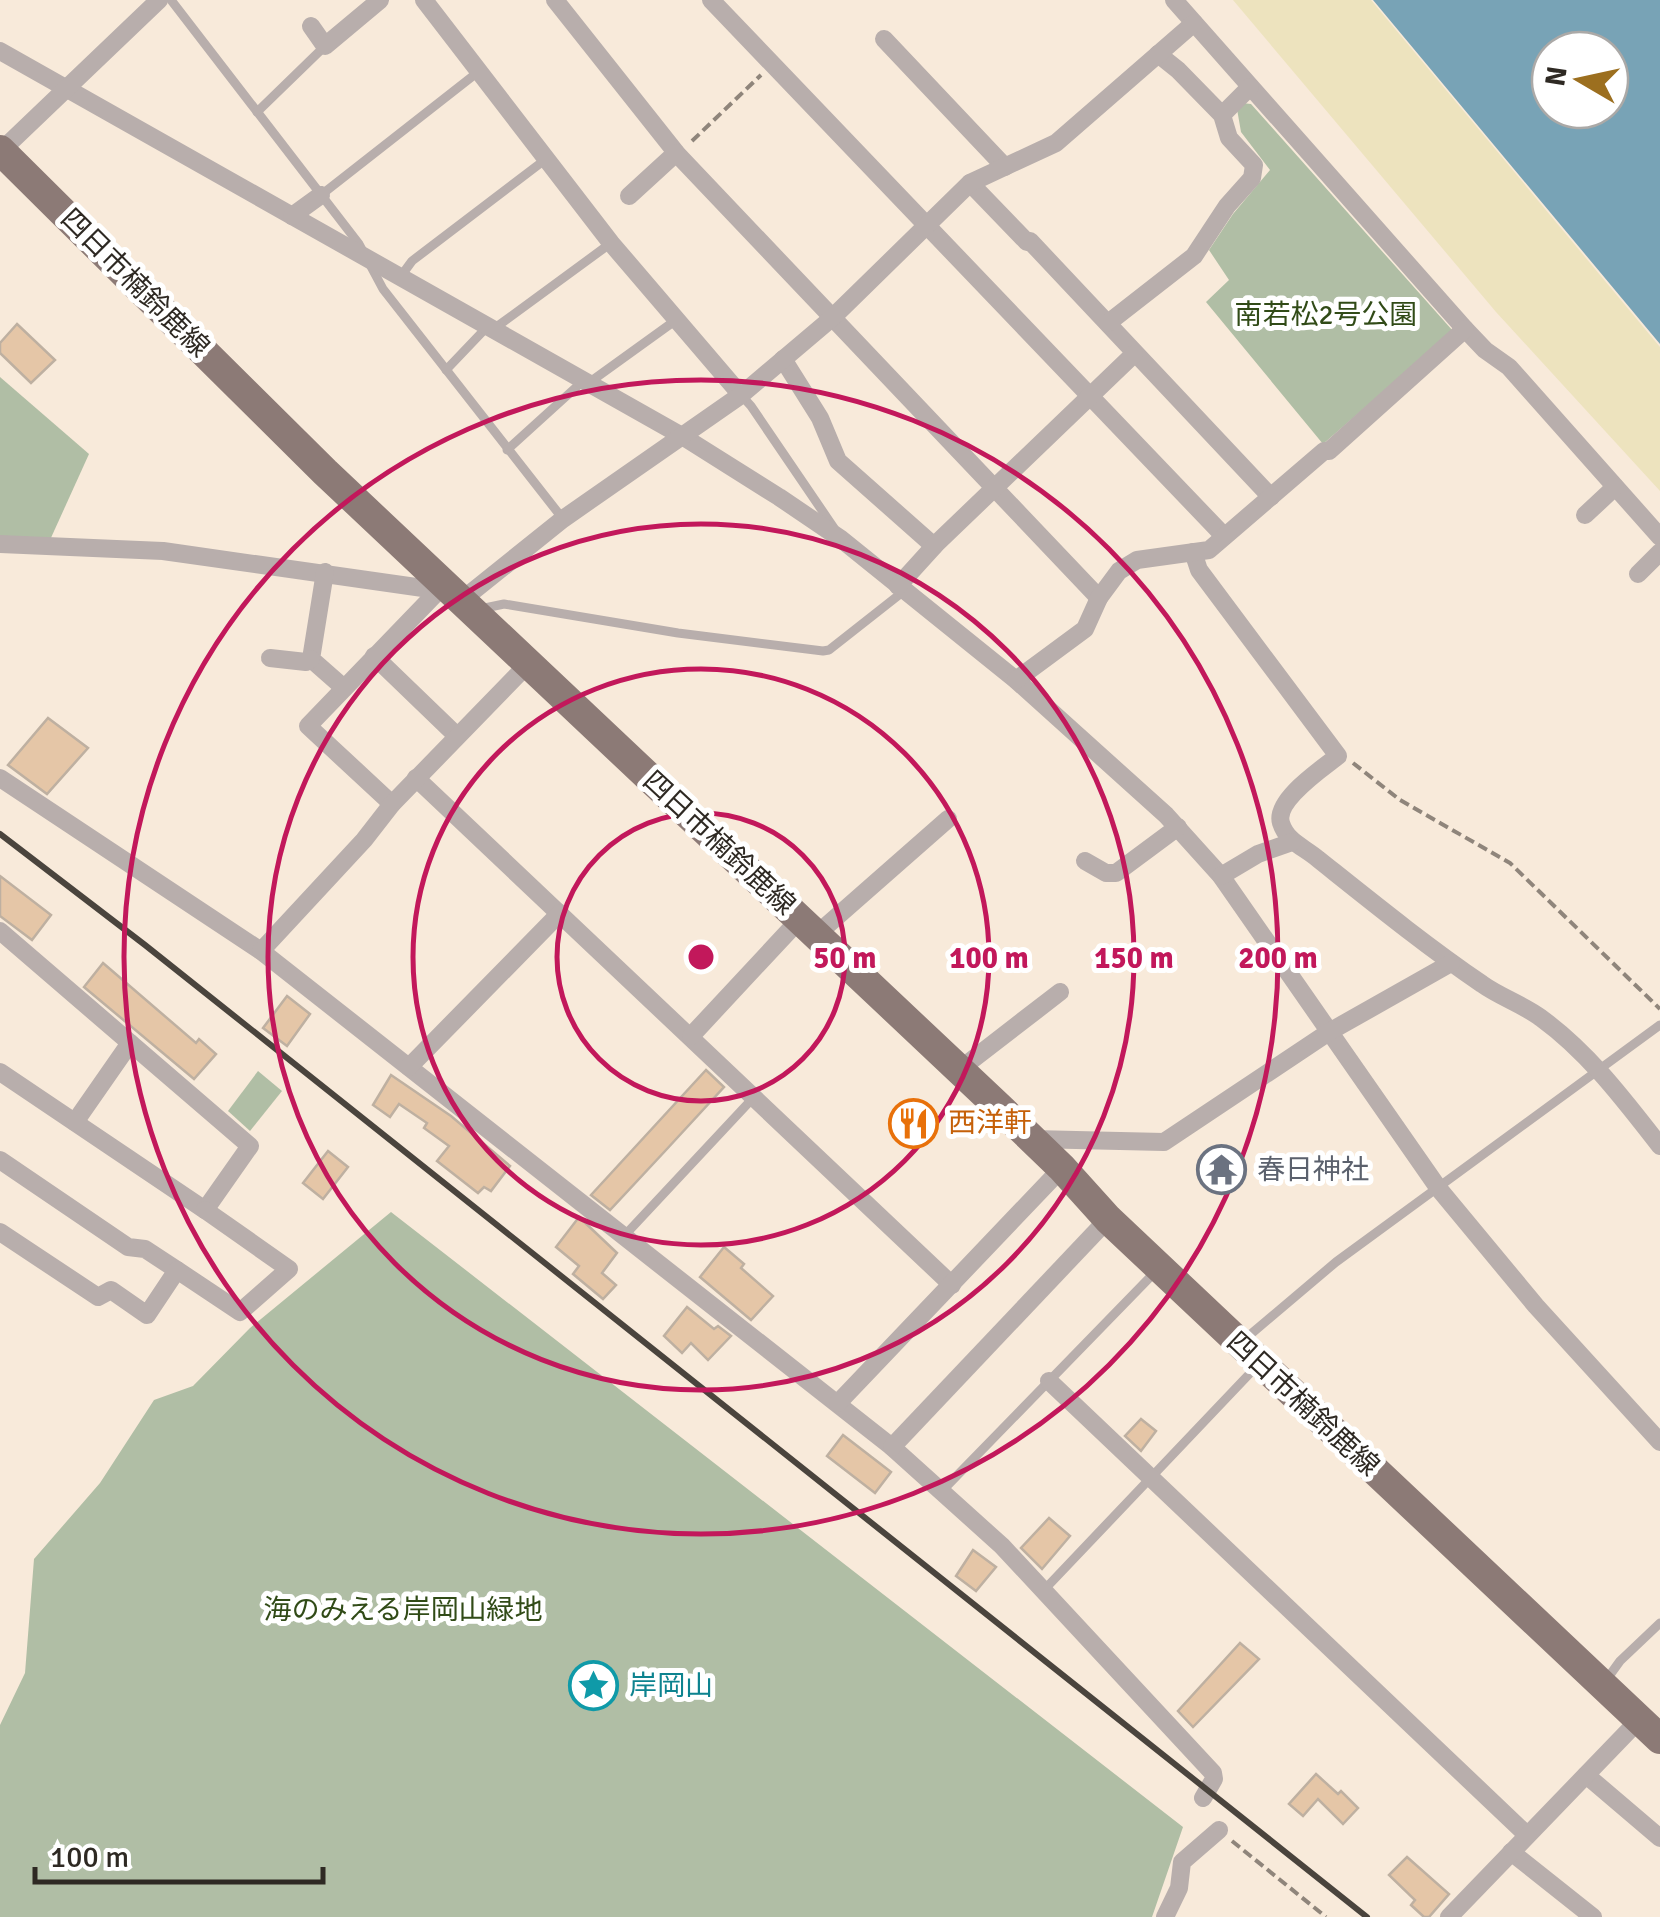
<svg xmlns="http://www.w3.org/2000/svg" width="1660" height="1917" viewBox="0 0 1660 1917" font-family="Signika,'Noto Sans JP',sans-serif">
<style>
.green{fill:#b0bea5}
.sand{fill:#ede3be}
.water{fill:#78a3b6;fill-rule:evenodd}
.building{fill:#e5c6a7;stroke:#beb0a1;stroke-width:2.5}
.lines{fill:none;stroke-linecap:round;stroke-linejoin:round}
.path{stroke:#8f857b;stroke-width:4;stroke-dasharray:10 5;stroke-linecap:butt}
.lane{stroke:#b8aeac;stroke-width:9}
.street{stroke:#b8aeac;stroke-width:18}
.primary{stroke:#8c7a76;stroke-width:30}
.rail{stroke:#4a443d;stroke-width:6}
.ring{fill:none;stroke:#c2185b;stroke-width:5}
.labels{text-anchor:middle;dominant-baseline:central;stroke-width:10;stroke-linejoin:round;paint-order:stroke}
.street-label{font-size:28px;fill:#2e2923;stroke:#fff}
.park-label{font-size:28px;fill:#314b17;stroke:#fff}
.food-label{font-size:28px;fill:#c56008;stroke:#fff;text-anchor:start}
.worship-label{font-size:28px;fill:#5b616d;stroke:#fff;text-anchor:start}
.culture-label{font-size:28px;fill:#0d838f;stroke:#fff;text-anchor:start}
.centre{fill:#c2185b;stroke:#fff;stroke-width:5}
.ring-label{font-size:30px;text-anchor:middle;font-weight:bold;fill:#c2185b;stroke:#fff;stroke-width:10;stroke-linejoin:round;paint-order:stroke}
</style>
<rect width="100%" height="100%" fill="#f8eada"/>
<g class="green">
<polygon points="1242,103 1251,104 1453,331 1323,444 1206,302 1229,280 1209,250 1233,214 1270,170 1241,132 1237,109"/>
<polygon points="0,377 89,454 50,540 0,538"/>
<polygon points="258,1071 282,1091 250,1131 228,1111"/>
<polygon points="391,1212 1183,1827 1152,1917 0,1917 0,1725 25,1673 34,1559 100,1483 154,1400 193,1386 250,1328"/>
</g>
<polygon class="sand" points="1233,0 1371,0 1660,347 1660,491 1496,312"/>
<path class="water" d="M1373,0H1660V344ZM1610,50V110H1550V50Z"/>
<g class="building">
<polygon points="17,324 55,360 31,383 0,353 0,343"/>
<polygon points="48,718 88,748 47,794 8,765"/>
<polygon points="0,876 51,915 32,940 0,916"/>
<polygon points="103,963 196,1043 199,1039 216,1054 194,1079 84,987"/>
<polygon points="287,996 310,1014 287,1046 263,1028"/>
<polygon points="706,1070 724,1087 666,1150 610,1210 591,1195"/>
<polygon points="391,1075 451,1116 510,1166 491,1191 484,1187 478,1193 437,1161 449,1146 424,1128 427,1123 399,1104 390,1117 373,1105"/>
<polygon points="328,1151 348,1167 323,1199 303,1183"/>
<polygon points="579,1217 617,1253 602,1273 616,1285 603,1299 573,1274 579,1266 556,1247"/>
<polygon points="724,1247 744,1264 741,1268 773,1296 751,1320 700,1277"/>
<polygon points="687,1307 714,1329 718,1326 731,1336 708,1360 691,1343 682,1353 664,1336"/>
<polygon points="1141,1419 1156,1431 1141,1451 1125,1436"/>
<polygon points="843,1435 891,1472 875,1493 827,1456"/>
<polygon points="1049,1518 1070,1536 1042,1569 1021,1548"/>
<polygon points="973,1550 996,1567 976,1591 956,1576"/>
<polygon points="1240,1643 1259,1659 1193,1727 1178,1711"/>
<polygon points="1316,1774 1338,1794 1341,1791 1358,1808 1343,1824 1318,1799 1303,1816 1289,1804"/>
<polygon points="1407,1857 1449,1894 1429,1917 1424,1917 1411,1905 1415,1900 1389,1875"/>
</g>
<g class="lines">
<g class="path">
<polyline points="692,141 761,75"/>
<polyline points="1353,763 1400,800 1510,863 1660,1009"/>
<polyline points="1232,1841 1326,1917"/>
</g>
<g class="lane">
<polyline points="171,0 359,244 383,289 563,519"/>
<polyline points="257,112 325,46"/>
<polyline points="321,195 478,72"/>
<polyline points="401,276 412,261 546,159"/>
<polyline points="495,328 611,243"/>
<polyline points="446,370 487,327"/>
<polyline points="590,382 676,320"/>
<polyline points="741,395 751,406 834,528"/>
<polyline points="507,450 583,381"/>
<polyline points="480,609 504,604 678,633 823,651 829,650 904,591"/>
<polyline points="625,1235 754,1097"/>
<polyline points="1245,1339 1336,1262 1660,1025"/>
<polyline points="942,1491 1156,1271"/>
<polyline points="1044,1590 1255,1368"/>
<polyline points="1607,1679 1620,1661 1660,1623"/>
</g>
<g class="street">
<polyline points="424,0 611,243 741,395"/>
<polyline points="555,0 678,155 1099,598"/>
<polyline points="711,0 1224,536"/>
<polyline points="1174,0 1465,329 1485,350 1509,367 1660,537"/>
<polyline points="311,26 325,46 380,0"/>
<polyline points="884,39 1005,167"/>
<polyline points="0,51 682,436 779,497 841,539 1016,680 1166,815 1221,876 1439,1189 1536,1306 1660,1442"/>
<polyline points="1222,115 1250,87"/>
<polyline points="1,151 159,0"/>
<polyline points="970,183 1027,242 1030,241 1271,497"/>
<polyline points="629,196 676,153"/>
<polyline points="292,216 321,195"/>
<polyline points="1108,323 1194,256 1227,206 1252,178 1254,165 1229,138 1222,115 1178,70 1158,54"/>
<polyline points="783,359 820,418 838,461 934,546"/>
<polyline points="1585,515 1615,487"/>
<polyline points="0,544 163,551 437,590"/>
<path d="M1193,552L1199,570L1338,756C1323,768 1274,800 1281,823C1287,842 1304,847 1318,859C1372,902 1425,945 1482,984C1500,997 1524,1005 1541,1018C1589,1053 1624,1100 1660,1146"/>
<polyline points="325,572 311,659 344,688"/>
<polyline points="1638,574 1660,552"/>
<polyline points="898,586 937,543 1134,354"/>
<polyline points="462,600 563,519 741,395 832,318 970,183 1056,143 1194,23"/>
<polyline points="374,656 457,736"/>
<polyline points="270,658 306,662 311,659"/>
<polyline points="1016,680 1085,629 1099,598 1119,571 1137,560 1209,550 1324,451 1329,451 1465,329"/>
<polyline points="0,778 261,951 892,1447 1002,1546 1213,1773 1214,1779 1203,1798"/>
<polyline points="416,778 952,1285"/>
<polyline points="392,804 308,726 443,586"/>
<polyline points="1085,861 1106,873 1116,873 1178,827"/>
<polyline points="1221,876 1258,854 1292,842"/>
<polyline points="0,931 250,1146 205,1210 0,1072"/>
<polyline points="816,935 948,819"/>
<polyline points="261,951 364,840 392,804 529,663"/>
<polyline points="691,1036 800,919"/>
<polyline points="409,1067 560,913"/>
<polyline points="959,1070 1060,992"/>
<polyline points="75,1122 130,1043"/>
<polyline points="1032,1139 1164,1142 1329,1032 1451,963"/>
<polyline points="0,1160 128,1247 145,1249 177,1270"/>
<polyline points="0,1232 98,1297 111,1290 147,1315 177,1270 240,1312 289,1269 205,1210"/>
<polyline points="1049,1381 1527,1835"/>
<polyline points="838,1403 1062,1168"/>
<polyline points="892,1447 1108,1219"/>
<polyline points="1586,1775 1660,1838"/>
<polyline points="1511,1852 1593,1917"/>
<polyline points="1165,1917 1179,1888 1182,1862 1219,1830"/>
<polyline points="1449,1917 1639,1720"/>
</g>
<polyline class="primary" points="0,150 325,472 1002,1110 1062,1168 1108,1219 1660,1739"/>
<polyline class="rail" points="0,834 145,945 1367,1917"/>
</g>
<g class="ring">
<circle cx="701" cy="957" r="144"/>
<circle cx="701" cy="957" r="288"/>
<circle cx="701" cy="957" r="433"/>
<circle cx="701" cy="957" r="577"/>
</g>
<defs>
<symbol id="restaurant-ring" viewBox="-11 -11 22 22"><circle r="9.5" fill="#fff" stroke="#e8710a" stroke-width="1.5"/><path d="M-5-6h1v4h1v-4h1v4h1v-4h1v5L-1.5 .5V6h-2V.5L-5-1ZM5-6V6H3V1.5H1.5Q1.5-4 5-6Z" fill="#e8710a"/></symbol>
<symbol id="temple-ring" viewBox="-11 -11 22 22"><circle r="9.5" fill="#fff" stroke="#6b7280" stroke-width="1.5"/><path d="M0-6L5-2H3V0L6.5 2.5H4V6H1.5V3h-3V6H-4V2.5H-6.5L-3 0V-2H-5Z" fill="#6b7280"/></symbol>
<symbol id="sight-ring" viewBox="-11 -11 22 22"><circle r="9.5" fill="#fff" stroke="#0f9aa8" stroke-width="1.5"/><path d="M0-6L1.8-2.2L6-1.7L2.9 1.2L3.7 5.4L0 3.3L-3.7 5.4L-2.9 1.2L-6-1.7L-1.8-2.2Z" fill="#0f9aa8"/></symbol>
</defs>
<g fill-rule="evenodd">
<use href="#restaurant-ring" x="886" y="1096" width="55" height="55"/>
<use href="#temple-ring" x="1194" y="1142" width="55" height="55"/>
<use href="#sight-ring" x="566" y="1658" width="55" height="55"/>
</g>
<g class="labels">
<g class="street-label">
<text transform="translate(135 283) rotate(45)">四日市楠鈴鹿線</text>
<text transform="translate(719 843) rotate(43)">四日市楠鈴鹿線</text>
<text transform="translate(1303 1404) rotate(43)">四日市楠鈴鹿線</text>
</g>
<g class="park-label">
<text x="1326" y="315">南若松2号公園</text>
<text x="403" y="1610">海のみえる岸岡山緑地</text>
</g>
<g class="food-label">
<text x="948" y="1123">西洋軒</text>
</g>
<g class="worship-label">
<text x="1257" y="1170">春日神社</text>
</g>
<g class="culture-label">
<text x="629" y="1686">岸岡山</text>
</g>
</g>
<circle cx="701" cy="957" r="15" class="centre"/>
<g class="ring-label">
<text x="845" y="968">50 m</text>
<text x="989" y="968">100 m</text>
<text x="1134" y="968">150 m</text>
<text x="1278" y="968">200 m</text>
</g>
<g transform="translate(1580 80) rotate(279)"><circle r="48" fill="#ffffff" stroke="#aba9a7" stroke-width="2.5"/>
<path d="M0-8L18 38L0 25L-18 38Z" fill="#9c6f1f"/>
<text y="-15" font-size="28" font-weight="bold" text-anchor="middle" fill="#2e2923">N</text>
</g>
<path d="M35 1867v15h288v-15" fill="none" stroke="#2e2923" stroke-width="5"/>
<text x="50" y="1867" font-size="30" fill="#2e2923" stroke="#ffffff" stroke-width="8" paint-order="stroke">100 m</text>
</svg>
